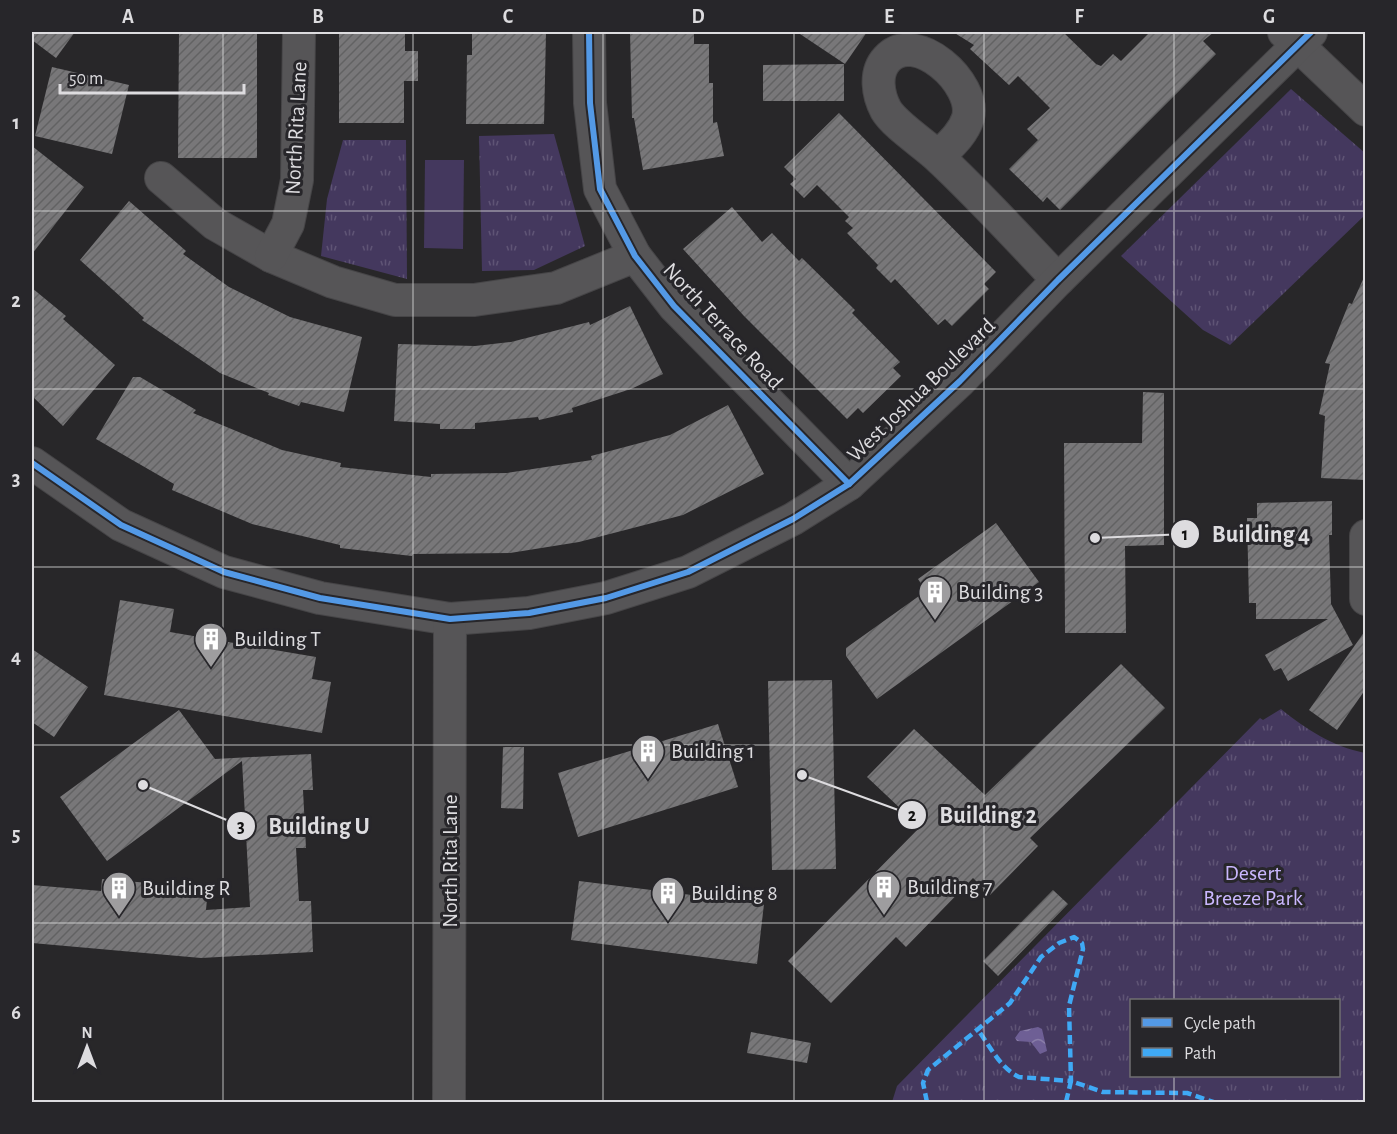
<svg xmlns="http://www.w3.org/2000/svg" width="1397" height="1134" viewBox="0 0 1397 1134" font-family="'Alegreya Sans',sans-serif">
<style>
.grass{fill:#44385e}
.park{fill:url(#park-tufts);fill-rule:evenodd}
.water{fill:url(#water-waves)}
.building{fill:url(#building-hatch)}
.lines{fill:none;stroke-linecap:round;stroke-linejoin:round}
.minor-casing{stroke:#464547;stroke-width:34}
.minor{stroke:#565557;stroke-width:32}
.quiet{stroke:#3fa9f5;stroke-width:4.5;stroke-dasharray:9 4.5;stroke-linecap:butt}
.cycleway-casing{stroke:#27262a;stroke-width:10}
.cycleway{stroke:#5399e6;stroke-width:6}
.grid{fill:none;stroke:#dddcdf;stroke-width:1.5;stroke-opacity:0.55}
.labels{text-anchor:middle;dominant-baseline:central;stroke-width:6;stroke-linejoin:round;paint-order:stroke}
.street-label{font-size:22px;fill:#dddcdf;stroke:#27262a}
.poi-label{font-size:22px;fill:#dddcdf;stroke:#27262a;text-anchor:start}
.park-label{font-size:22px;fill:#cab7fe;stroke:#27262a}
.leader{fill:none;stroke:#dddcdf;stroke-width:2}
.callout-dot{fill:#dddcdf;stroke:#27262a;stroke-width:2}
.mark-label{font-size:18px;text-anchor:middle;font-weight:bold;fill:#111}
.callout-label{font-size:24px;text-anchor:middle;font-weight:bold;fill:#dddcdf;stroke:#27262a;stroke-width:6;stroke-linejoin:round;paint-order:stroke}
.neatline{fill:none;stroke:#dddcdf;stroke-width:2}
.grid-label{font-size:20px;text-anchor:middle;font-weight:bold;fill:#dddcdf}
</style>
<defs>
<pattern id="park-tufts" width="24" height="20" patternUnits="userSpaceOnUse" patternTransform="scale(1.5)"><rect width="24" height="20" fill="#44385e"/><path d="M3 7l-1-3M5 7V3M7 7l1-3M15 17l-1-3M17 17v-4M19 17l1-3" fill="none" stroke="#5f5475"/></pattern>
<pattern id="water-waves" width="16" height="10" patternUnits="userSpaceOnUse" patternTransform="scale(1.5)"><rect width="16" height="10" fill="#6e5f95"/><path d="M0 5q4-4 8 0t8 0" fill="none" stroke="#897da8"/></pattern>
<pattern id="building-hatch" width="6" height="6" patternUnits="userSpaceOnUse" patternTransform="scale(1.5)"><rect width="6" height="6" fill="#787779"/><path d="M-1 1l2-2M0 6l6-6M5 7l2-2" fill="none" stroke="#626263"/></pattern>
</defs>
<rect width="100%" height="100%" fill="#282729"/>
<polygon class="grass" points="425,160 464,160 463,249 424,248"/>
<g class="park">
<polygon points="1291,89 1365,153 1365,215 1230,345 1203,330 1121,256"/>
<polygon points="554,134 585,246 534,270 482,271 479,136"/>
<polygon points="343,140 406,140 407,279 321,256 327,199"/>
<path d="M1281,709C1307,730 1332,746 1365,753V1102H892L897,1086L1260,718L1263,720ZM1132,1000H1338V1076H1132Z"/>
</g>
<polygon class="water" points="1038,1027 1042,1029 1047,1051 1040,1054 1031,1042 1017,1041 1015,1038 1020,1031"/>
<g class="building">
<polygon points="32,32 75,32 56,58 32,40"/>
<polygon points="179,32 257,32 257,158 178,158"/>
<polygon points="339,32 405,32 405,51 418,51 418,81 404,81 404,123 339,123"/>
<polygon points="472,32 546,32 544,124 466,124 467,55 472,55"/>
<polygon points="630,32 694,32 694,44 709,44 709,83 713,83 713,123 717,122 724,156 643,170 634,118 632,118"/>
<polygon points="797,32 867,32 845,64"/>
<polygon points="953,32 1063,32 1096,64 1101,66 1113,54 1121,61 1150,32 1214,32 1203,41 1216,54 1060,210 1047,197 1043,202 1009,169 1038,140 1027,129 1050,108 1018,76 1009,85 970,49 974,45"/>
<polygon points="844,64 844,101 763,101 763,65"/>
<polygon points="52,67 129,85 112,154 35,136"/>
<polygon points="839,113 996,272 984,284 989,289 952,326 945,319 938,325 895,279 891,283 876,268 878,265 847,233 853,228 845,221 849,217 817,185 804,198 790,184 796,179 784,167"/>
<polygon points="32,146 84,187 32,254"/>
<polygon points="129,201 186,251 183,254 229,287 290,317 362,337 344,412 301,402 299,406 268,395 269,393 220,373 142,320 144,318 80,260"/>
<polygon points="732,207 762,242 772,233 799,261 802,258 855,310 852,313 900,362 893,368 901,376 863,413 858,408 847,419 744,316 683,249"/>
<polygon points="1365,275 1365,480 1321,478 1325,416 1319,414 1330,364 1325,363 1349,303 1352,304"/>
<polygon points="32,288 66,316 63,319 115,365 63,426 32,396"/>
<polygon points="630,306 663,374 631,389 572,408 573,412 539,420 538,417 475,423 475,429 440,429 440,424 394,421 398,344 475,346 511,342 589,322 590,325"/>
<polygon points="133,377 140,377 196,410 193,413 282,450 341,463 340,467 431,477 431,474 507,473 592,460 591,456 670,435 728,405 764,474 683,515 579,542 510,553 413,554 412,556 340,548 340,545 252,524 172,490 174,484 96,439"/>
<polygon points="1143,392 1164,393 1164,545 1125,546 1126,633 1065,633 1064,443 1142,443"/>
<polygon points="1332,501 1332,535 1329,535 1331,604 1353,645 1288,681 1281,668 1274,671 1265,655 1328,619 1256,619 1256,603 1249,603 1247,518 1257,518 1257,503"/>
<polygon points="996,523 1039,582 877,699 846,656 846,648 926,591 918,579"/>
<polygon points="120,600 174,609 170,632 316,657 312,679 331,682 322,733 104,695"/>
<polygon points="1365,631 1365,690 1337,730 1309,710"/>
<polygon points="32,649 88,687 54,737 32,722"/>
<polygon points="1121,664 1165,708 1030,838 1038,846 990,895 973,878 906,947 896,937 831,1003 788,961 920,827 867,777 914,729 985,795"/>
<polygon points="832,680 836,869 772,870 768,681"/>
<polygon points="179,710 215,759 311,754 313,790 303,790 306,848 296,848 299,901 311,901 313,952 201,958 32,943 32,885 101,891 102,879 208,888 206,910 250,907 242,761 107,861 60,797"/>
<polygon points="718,724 738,787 578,837 558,773"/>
<polygon points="503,747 524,747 523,809 501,808"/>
<polygon points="579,881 764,904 757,964 571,940"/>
<polygon points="1053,890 1068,904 998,976 983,961"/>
<polygon points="751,1032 811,1043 807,1063 747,1053"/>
</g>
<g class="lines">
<defs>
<g id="minor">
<polyline points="589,32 590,103 600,189 635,256 674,306 849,484"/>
<polyline points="1284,32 1366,110"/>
<path d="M938,157C950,145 963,134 968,118C977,83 915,28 887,59C874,73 878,95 886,110C895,125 923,143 937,156C979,195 1018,238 1058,280"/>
<polyline points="161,178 215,224 271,256 333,282 395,300 474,300 556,288 635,256"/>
<polyline points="271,256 288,224 297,180 299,32"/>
<polyline points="32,463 121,525 224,572 320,598 450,619 529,613 606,598 688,572 793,519 849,484 960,381 1058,280 1311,32"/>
<polyline points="1366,536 1366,599"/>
<polyline points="449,1102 450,619"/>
</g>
</defs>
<use href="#minor" class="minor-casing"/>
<use href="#minor" class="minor"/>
<g class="quiet">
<path d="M927,1102L923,1083L928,1070L1010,1003L1041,957L1059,943L1074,937L1082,943L1083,949L1069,1006L1071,1081L1019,1077C1000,1068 990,1046 978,1030"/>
<polyline points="1066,1102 1071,1081 1103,1092 1187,1093 1213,1102"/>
</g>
<defs>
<g id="cycleway">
<polyline points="589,32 590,103 600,189 635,256 674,306 849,484"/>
<polyline points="32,463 121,525 224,572 320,598 450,619 529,613 606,598 688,572 793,519 849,484 960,381 1058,280 1311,32"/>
</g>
</defs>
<use href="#cycleway" class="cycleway-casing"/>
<use href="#cycleway" class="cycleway"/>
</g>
<path class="grid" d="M223,32V1102M413,32V1102M603,32V1102M794,32V1102M984,32V1102M1174,32V1000M32,211H1366M32,389H1366M32,567H1366M32,745H1366M32,923H1366M1174,1076V1102"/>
<defs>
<symbol id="building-pin" viewBox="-11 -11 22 30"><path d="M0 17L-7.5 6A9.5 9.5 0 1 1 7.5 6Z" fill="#9e9d9f" stroke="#27262a"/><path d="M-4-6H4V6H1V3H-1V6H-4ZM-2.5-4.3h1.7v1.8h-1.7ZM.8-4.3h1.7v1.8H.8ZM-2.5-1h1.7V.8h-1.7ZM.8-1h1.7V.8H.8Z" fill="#fff"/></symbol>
</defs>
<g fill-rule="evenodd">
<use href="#building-pin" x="916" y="573" width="38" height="52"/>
<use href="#building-pin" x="192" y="620" width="38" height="52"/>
<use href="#building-pin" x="629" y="732" width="38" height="52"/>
<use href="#building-pin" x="865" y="868" width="38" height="52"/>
<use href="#building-pin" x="100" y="869" width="38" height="52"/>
<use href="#building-pin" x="649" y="874" width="38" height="52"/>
</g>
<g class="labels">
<g class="street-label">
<text transform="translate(296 128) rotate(-87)">North Rita Lane</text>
<text transform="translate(723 326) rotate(47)">North Terrace Road</text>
<text transform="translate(921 390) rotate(-44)">West Joshua Boulevard</text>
<text transform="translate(450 861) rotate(-90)">North Rita Lane</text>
</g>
<g class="poi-label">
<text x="958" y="592">Building 3</text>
<text x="234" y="639">Building T</text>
<text x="671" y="751">Building 1</text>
<text x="907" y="887">Building 7</text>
<text x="142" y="888">Building R</text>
<text x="691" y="893">Building 8</text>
</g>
<g class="park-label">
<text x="1253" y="873">Desert<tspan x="1253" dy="25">Breeze Park</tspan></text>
</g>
</g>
<path class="leader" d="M1095 538L1185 534M802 775L912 815M143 785L241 826"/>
<g class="callout-dot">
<circle cx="1095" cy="538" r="6"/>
<circle cx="802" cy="775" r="6"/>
<circle cx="143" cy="785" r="6"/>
<circle cx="1185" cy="534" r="15"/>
<circle cx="912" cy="815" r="15"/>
<circle cx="241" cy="826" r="15"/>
</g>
<g class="mark-label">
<text x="1185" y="540">1</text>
<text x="912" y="821">2</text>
<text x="241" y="832">3</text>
</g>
<g class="callout-label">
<text x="1261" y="542">Building 4</text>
<text x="988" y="823">Building 2</text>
<text x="319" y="834">Building U</text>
</g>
<rect width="1397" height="1134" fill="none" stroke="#27262a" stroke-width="66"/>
<rect x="1130" y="999" width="210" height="78" fill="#27262a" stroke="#706f72" stroke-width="1.5"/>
<rect x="1142" y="1018" width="30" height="9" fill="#5399e6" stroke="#706f72" stroke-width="1.5"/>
<text x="1184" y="1029" font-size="18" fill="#dddcdf">Cycle path</text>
<rect x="1142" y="1048" width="30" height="9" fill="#3fa9f5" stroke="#706f72" stroke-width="1.5"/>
<text x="1184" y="1059" font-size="18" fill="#dddcdf">Path</text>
<g transform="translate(87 1047)" stroke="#27262a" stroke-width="4.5" paint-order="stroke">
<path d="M0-4.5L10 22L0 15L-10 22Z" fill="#dddcdf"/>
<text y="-9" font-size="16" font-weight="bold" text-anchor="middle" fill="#dddcdf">N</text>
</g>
<path d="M60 84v9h184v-9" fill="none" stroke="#dddcdf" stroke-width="3"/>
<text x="69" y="84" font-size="18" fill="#dddcdf" stroke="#27262a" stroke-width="4.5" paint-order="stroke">50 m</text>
<rect x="33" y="33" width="1331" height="1068" class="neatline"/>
<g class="grid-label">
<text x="128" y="23">A</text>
<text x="318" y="23">B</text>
<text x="508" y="23">C</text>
<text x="698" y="23">D</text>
<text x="889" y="23">E</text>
<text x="1079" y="23">F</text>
<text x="1269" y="23">G</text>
<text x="16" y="129">1</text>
<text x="16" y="307">2</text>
<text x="16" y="485">3</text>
<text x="16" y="663">4</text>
<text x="16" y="841">5</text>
<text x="16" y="1019">6</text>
</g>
</svg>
